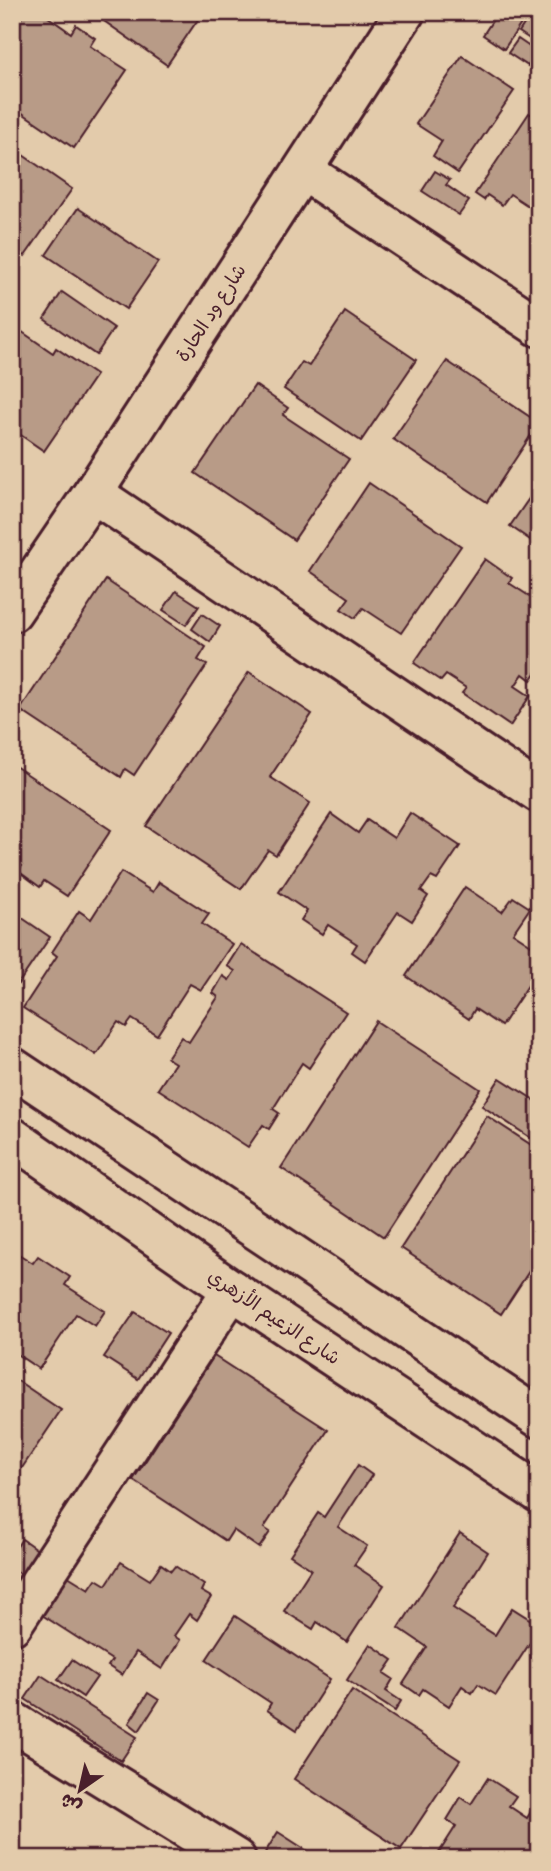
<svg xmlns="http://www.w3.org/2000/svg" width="551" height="1871" viewBox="0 0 551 1871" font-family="Pangolin,'Playpen Sans Arabic',sans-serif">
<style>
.building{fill:#b89b87;stroke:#4a1f2b;stroke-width:2}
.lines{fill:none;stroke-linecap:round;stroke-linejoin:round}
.minor-casing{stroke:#4a1f2b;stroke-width:44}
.primary-casing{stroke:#4a1f2b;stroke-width:44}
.minor{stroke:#e3cbab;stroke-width:38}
.primary{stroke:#e3cbab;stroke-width:38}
.labels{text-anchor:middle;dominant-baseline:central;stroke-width:7;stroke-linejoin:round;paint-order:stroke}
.street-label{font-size:19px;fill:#4a1f2b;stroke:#e3cbab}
</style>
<rect width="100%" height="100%" fill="#e3cbab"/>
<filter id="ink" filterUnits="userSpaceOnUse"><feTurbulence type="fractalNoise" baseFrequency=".0143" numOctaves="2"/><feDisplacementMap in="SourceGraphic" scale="14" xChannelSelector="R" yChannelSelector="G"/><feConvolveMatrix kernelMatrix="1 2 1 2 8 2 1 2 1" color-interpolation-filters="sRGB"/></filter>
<g filter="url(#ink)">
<g class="building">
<polygon points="25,12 41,12 71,33 76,25 95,38 90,46 127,70 74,148 12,106 12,31"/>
<polygon points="91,12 203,12 167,65"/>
<polygon points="498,12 529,12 504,49 483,35"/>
<polygon points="532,12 539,12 539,45 519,32"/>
<polygon points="518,39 537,52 528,66 508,53"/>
<polygon points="462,56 514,91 458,173 433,156 442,141 416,124"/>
<polygon points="529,113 539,119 539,213 510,194 502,205 487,195 484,200 475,194"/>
<polygon points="20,153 72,189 25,256 12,248 12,164"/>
<polygon points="435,171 450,180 446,185 469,201 459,215 422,191"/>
<polygon points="78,208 158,262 126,309 46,255"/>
<polygon points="62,292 114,328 96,355 44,319"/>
<polygon points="345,312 416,360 361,441 284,389 302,362 309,366"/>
<polygon points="12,325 53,353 56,348 96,375 44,451 12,429"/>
<polygon points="447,361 539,423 487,502 393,439"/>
<polygon points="255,385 288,408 283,415 349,459 294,540 195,473"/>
<polygon points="369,483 461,546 401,633 363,608 355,618 341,609 349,598 310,571"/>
<polygon points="539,484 539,546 510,526"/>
<polygon points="485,559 512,578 509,583 537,601 539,599 539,669 531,680 523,674 515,686 530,696 510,726 462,693 466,688 446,675 441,681 414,663"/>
<polygon points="106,580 206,647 198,660 207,665 134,775 125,769 121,777 20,710"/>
<polygon points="176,591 199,606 186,625 163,610"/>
<polygon points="202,614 220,626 210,642 192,629"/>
<polygon points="249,672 312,714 270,777 310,803 276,855 268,850 241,889 146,826"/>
<polygon points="12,764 111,830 67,896 44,881 40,887 18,871 22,866 12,859"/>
<polygon points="410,813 460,846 437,880 431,877 421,891 428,896 412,921 398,912 365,961 352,952 357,944 328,925 322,934 301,920 307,911 279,892 331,814 358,833 367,820 394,838"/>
<polygon points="121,872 153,892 159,882 209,914 202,924 232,944 201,990 190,984 157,1035 132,1019 126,1027 118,1022 96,1055 23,1008 57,956 52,952 79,911 91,919"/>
<polygon points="465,887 502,912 513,897 530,908 513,933 539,950 539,969 501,1026 475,1009 469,1019 406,976"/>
<polygon points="12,911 50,937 18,984 12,980"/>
<polygon points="241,944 346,1012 309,1068 302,1063 273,1109 279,1113 269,1129 263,1125 248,1147 158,1089 175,1063 167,1058 181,1037 189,1042 218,997 213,993 223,976 229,980 235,971 227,966"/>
<polygon points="376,1021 480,1089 384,1237 281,1168"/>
<polygon points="500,1078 539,1103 539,1133 534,1140 482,1106"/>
<polygon points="487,1116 539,1150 539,1256 501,1314 401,1248"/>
<polygon points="12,1250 33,1263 38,1256 70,1277 65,1285 105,1311 95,1326 76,1314 39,1369 12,1351"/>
<polygon points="135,1312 168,1333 138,1379 104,1357"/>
<polygon points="214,1356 328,1430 264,1528 270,1532 259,1548 233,1530 226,1541 133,1480"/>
<polygon points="12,1377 61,1410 22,1468 12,1462"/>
<polygon points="358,1465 372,1475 338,1527 367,1546 354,1565 384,1585 347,1642 317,1622 313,1629 284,1611 311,1569 290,1555 318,1513 324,1517"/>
<polygon points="460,1533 488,1552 453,1608 495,1635 512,1608 539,1625 539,1629 496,1695 478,1684 472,1693 462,1686 449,1706 423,1689 419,1695 403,1684 427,1647 399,1628"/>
<polygon points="22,1539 39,1551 23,1575 12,1569 12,1554"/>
<polygon points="121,1562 150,1580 161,1564 171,1571 175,1566 204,1585 201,1591 211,1597 197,1620 189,1614 174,1636 180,1640 162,1669 136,1652 122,1675 108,1666 112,1660 42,1615 68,1576 89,1589 96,1579 106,1585"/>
<polygon points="235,1616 330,1679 297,1730 267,1710 271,1703 206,1660"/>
<polygon points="370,1644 393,1660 384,1673 393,1679 386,1691 401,1701 395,1711 347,1680"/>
<polygon points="72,1660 97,1677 83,1697 58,1680"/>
<polygon points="41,1675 137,1737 121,1761 25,1699"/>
<polygon points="352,1690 460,1760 401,1849 294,1779"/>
<polygon points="148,1693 159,1700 139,1731 129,1723"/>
<polygon points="488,1778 516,1796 509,1806 527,1818 532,1810 539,1814 539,1859 435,1859 456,1826 447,1820 461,1797 471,1804"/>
<polygon points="278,1832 320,1859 261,1859"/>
</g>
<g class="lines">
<defs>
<g id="minor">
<polyline points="304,171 539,327"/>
<polyline points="93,493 539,793"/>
<polyline points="12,612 93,493 405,12"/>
<polyline points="12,1625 232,1290"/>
<polyline points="12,1721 236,1859"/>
</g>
<g id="primary">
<polyline points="12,1067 539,1418"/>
<polyline points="12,1137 232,1290 539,1493"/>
</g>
</defs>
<use href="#minor" class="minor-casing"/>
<use href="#primary" class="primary-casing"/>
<use href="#minor" class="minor"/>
<use href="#primary" class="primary"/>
</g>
</g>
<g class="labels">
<g class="street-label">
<text transform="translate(211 313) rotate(-57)">شارع ود الحارة</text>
<text transform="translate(274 1317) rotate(34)">شارع الزعيم الأزهري</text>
</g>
</g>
<rect width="551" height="1871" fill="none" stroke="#e3cbab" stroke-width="42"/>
<rect x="21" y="21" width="509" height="1829" fill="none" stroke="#4a1f2b" stroke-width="2.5" filter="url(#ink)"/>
<g transform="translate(80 1790) rotate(214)" stroke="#e3cbab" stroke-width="5" paint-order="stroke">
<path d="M0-5L12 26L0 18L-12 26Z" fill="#4a1f2b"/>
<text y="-10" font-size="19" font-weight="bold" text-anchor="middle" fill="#4a1f2b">ش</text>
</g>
</svg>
